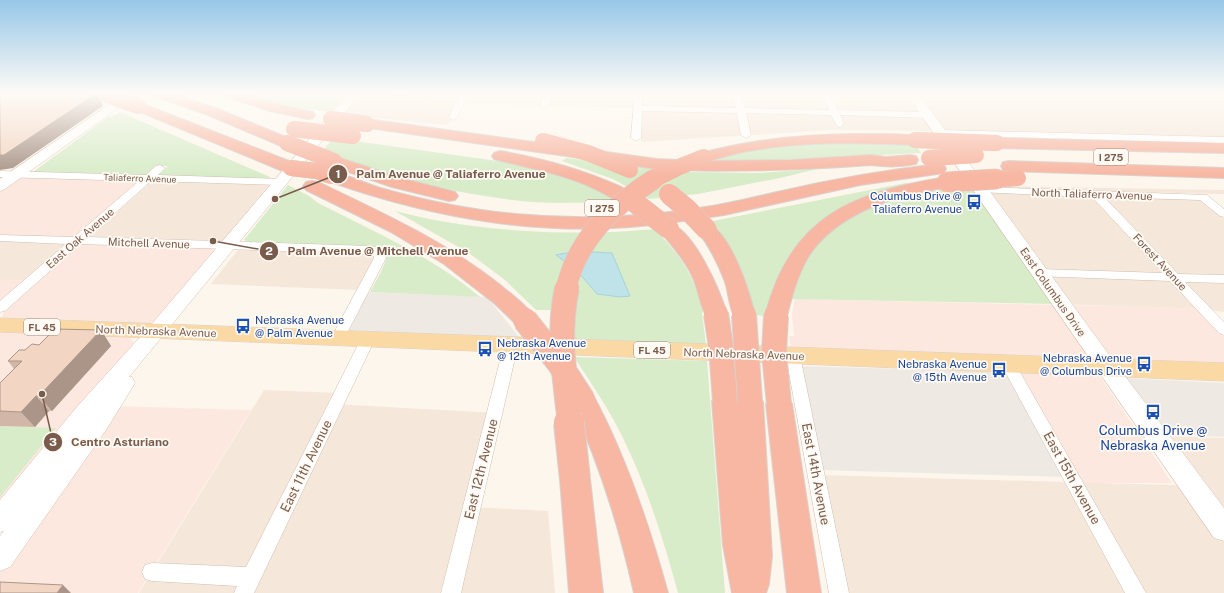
<svg xmlns="http://www.w3.org/2000/svg" width="1224" height="593" viewBox="0 0 1224 593" font-family="'Public Sans',sans-serif">
<style>
.residential{fill:#f5e8da}
.commercial{fill:#fde8e0}
.industrial{fill:#efe9e4}
.green{fill:#d8ecc9;fill-rule:evenodd}
.water{fill:#bfe3e8;stroke:#a5d3da}
.lines{fill:none;stroke-linecap:round;stroke-linejoin:round}
.street-casing{stroke:#d1beb0;stroke-width:1}
.secondary-casing{stroke:#d6c0b0;stroke-width:1}
.primary-casing{stroke:#dad1cd;stroke-width:1}
.highway-casing{stroke:#dad1cd;stroke-width:2}
.street{fill:#fff;fill-rule:evenodd}
.secondary{fill:#fff;fill-rule:evenodd}
.primary{fill:#fbd9a5;fill-rule:evenodd}
.highway{fill:#f7b7a3;fill-rule:evenodd}
.highway-bridge-far3-casing{stroke:#dad1cd;stroke-width:16;stroke-linecap:butt}
.highway-bridge-far2-casing{stroke:#dad1cd;stroke-width:21;stroke-linecap:butt}
.highway-bridge-far1-casing{stroke:#dad1cd;stroke-width:26;stroke-linecap:butt}
.highway-bridge-casing{stroke:#dad1cd;stroke-width:32;stroke-linecap:butt}
.highway-bridge-far3{stroke:#f7b7a3;stroke-width:16}
.highway-bridge-far2{stroke:#f7b7a3;stroke-width:20}
.highway-bridge-far1{stroke:#f7b7a3;stroke-width:24}
.highway-bridge{stroke:#f7b7a3;stroke-width:30}
.wall{fill:#d1b7a8}
.shaded-wall{fill:#aa9588}
.building{fill:#f3d5c3;stroke:#aa9588}
.labels{text-anchor:middle;dominant-baseline:central;stroke-width:3.5;stroke-linejoin:round;paint-order:stroke}
.far-street-label{font-size:9px;fill:#7a5c4d;stroke:#fffaf3}
.shield{fill:#fffaf3;stroke:#a28b7f;stroke-width:1}
.shield-label{font-size:10px;font-weight:bold;fill:#7a5c4d}
.street-label{font-size:11px;fill:#7a5c4d;stroke:#fffaf3}
.transit-label{font-size:11px;fill:#164399;stroke:#fffaf3;text-anchor:end}
.near-transit-label{font-size:13px;fill:#164399;stroke:#fffaf3}
.near-street-label{font-size:13px;fill:#7a5c4d;stroke:#fffaf3}
.leader{fill:none;stroke:#7a5c4d;stroke-width:1.5}
.callout-dot{fill:#7a5c4d;stroke:#fffaf3;stroke-width:1.5}
.mark-label{font-size:12px;text-anchor:middle;font-weight:bold;fill:#fff}
.callout-label{font-size:12px;text-anchor:middle;font-weight:bold;fill:#7a5c4d;stroke:#fffaf3;stroke-width:3.5;stroke-linejoin:round;paint-order:stroke}
</style>
<rect width="100%" height="100%" fill="#fdf6ec"/>
<g class="residential">
<polygon points="357,93 470,93 464,104 447,125 339,114"/>
<polygon points="472,93 906,93 932,131 831,130 641,142 642,108 465,104"/>
<polygon points="917,93 1224,93 1224,138 945,131"/>
<polygon points="152,181 268,184 269,185 224,239 219,242 89,237"/>
<polygon points="984,186 1224,190 1224,194 1043,190 985,188"/>
<polygon points="986,191 1196,196 1224,219 1224,312 1202,309 1057,304"/>
<polygon points="0,241 64,243 66,244 25,280 0,280"/>
<polygon points="238,250 377,254 357,290 211,284"/>
<polygon points="264,390 338,393 333,404 496,413 473,507 548,511 555,593 139,593"/>
<polygon points="1166,436 1224,438 1224,593 847,593 822,475 1203,486"/>
</g>
<g class="commercial">
<polygon points="20,177 139,180 74,237 0,235 0,191"/>
<polygon points="84,244 210,248 214,250 154,321 149,324 2,318 3,313 77,247"/>
<polygon points="0,280 25,280 0,302"/>
<polygon points="795,299 1197,308 1224,337 1224,363 1089,360 1172,483 1082,483 1010,356 791,347 789,336 794,336 792,314"/>
<polygon points="0,332 126,337 130,338 134,343 133,346 0,508"/>
<polygon points="112,406 251,410 138,593 0,593 0,563"/>
</g>
<g class="industrial">
<polygon points="365,292 487,297 524,343 342,336"/>
<polygon points="799,366 1005,372 1064,477 820,470"/>
<polygon points="1125,378 1224,383 1224,437 1166,434"/>
</g>
<g class="green">
<polygon points="217,93 329,93 346,94 331,112 263,102"/>
<polygon points="120,112 270,177 268,179 158,175 168,166 156,166 145,175 33,172 108,117 115,115"/>
<path d="M333,138L512,163C548,171 582,183 616,199L609,202C575,203 540,204 505,199C442,191 381,174 322,152Z"/>
<polygon points="818,142 915,144 921,153 714,163 707,160 774,146"/>
<polygon points="566,158 687,172 757,173 817,169 780,178 698,194 649,199 613,179 562,161"/>
<polygon points="906,183 909,185 812,230 793,251 785,264 772,294 767,316 752,315 708,222"/>
<path d="M288,185L309,196L318,203C374,232 432,256 480,297L370,292C374,284 387,264 386,256C385,250 381,249 377,247L248,242L244,240Z"/>
<path d="M974,186L1057,304L789,299C815,211 892,193 974,186Z"/>
<path d="M395,211C474,232 574,237 655,229C679,254 695,276 703,311L702,313L706,345L570,341L569,310H536L505,280L469,253ZM556,255L620,297L597,294L578,272Z"/>
<path d="M574,357L707,361L725,593H678C664,541 647,487 623,438C609,409 591,383 574,357Z"/>
<polygon points="0,426 56,428 0,497"/>
</g>
<polygon class="water" points="593,252 612,253 630,296 620,297 597,294 578,272 556,255 566,253"/>
<g class="lines">
<defs>
<g id="street">
<polygon points="388,93 470,93 457,117 453,120 449,117 459,97 392,95"/>
<polygon points="544,93 552,93 548,106 544,109 540,106"/>
<polygon points="635,93 643,93 642,106 736,108 733,93 741,93 745,108 829,110 821,93 829,93 838,110 928,112 932,115 928,118 840,115 844,124 840,127 837,126 831,115 746,113 751,135 746,138 741,135 737,113 642,111 641,138 636,141 631,138"/>
<polygon points="941,130 1224,137 1224,143 938,135 936,133 938,131"/>
<polygon points="160,165 165,168 158,175 281,179 286,182 281,185 151,181 88,237 370,246 383,249 386,258 343,341 338,343 333,341 331,338 374,258 373,254 80,244 5,311 0,312 0,301 66,244 0,241 0,235 74,237 139,181 0,177 0,171 146,175 156,166"/>
<polygon points="981,187 1207,195 1224,209 1224,217 1220,216 1200,200 1104,197 1178,274 1224,275 1224,283 1185,282 1224,322 1224,335 1219,333 1170,281 1036,276 1034,273 1036,270 1040,269 1163,273 1092,197 977,192 976,190"/>
<polygon points="368,334 373,336 375,339 254,593 234,593 237,586 152,581 145,579 142,572 145,565 152,563 246,567 361,339 363,336"/>
<polygon points="511,340 516,342 518,345 461,593 441,593 504,345 506,342"/>
<polygon points="793,351 798,352 800,356 849,593 829,593 786,356 788,352"/>
<polygon points="1008,359 1013,360 1146,593 1125,593 1001,364 1003,360"/>
</g>
<g id="secondary">
<polygon points="126,93 139,93 5,189 0,191 0,179"/>
<polygon points="349,93 361,93 129,377 132,377 135,383 106,430 10,567 0,571 0,536 4,531 0,532 0,500 76,408 150,326"/>
<polygon points="906,93 918,93 1107,352 1224,508 1224,541 1214,538"/>
</g>
<polygon id="primary" points="0,318 1224,363 1224,381 0,332"/>
<g id="highway">
<polygon points="152,93 171,93 218,109 293,140 295,143 293,146 287,148 281,146 208,115 154,96"/>
<polygon points="221,93 241,93 278,104 313,112 315,115 313,118 308,119 270,111 223,96"/>
<polygon points="138,102 297,164 299,168 297,172 291,173 285,172 133,109 131,106 133,103"/>
<path d="M367,119L657,159L700,161L696,157L698,154C756,138 811,133 872,134C887,134 905,133 921,137L923,140L921,143L915,145C862,143 808,141 755,150C739,152 724,157 708,161L791,160L871,155L886,157L910,155L916,156L918,160L916,164C901,167 886,167 871,165C800,170 729,173 657,169L362,127L359,124L362,121Z"/>
<polygon points="997,138 1224,143 1224,153 997,148 991,146 989,143 991,140"/>
<path d="M500,151C541,158 581,169 619,186C627,190 637,194 642,201L639,205C625,208 610,196 597,190C562,173 531,169 494,159L492,156L494,153Z"/>
<polygon points="334,156 404,179 455,192 458,196 455,200 449,201 392,187 328,165 326,161 328,157"/>
<polygon points="1009,161 1224,168 1224,178 1009,171 1003,170 1001,166 1003,162"/>
<path d="M938,164L944,165L946,169L944,173L860,185L724,215L669,223C694,230 720,290 727,314L724,319L716,322L708,319C700,307 699,291 693,278C685,259 671,246 659,229L662,225L669,223C550,239 437,220 325,180L322,176L325,172L331,171C349,175 366,184 384,189C427,201 470,210 515,214C580,220 648,217 712,206C736,202 759,196 782,191C834,179 886,170 938,164Z"/>
<path d="M947,177L953,178L956,182L953,186C937,190 921,191 905,196C869,205 827,225 807,259C797,277 792,296 787,316L784,321L776,324L768,321L765,316C790,216 853,192 947,177Z"/>
<path d="M312,181L318,182C381,212 444,241 499,284C512,295 528,306 536,320L533,325L525,328L517,325L494,303L444,264L391,232L306,190L303,186L306,182Z"/>
<path d="M707,224C730,230 750,293 755,315L752,320L744,323L736,320C729,309 729,294 725,282C718,263 709,246 697,230L700,226Z"/>
<path d="M583,390L592,393C626,456 649,524 668,593H634C619,526 599,462 570,400L574,393Z"/>
<polygon points="725,391 734,394 738,400 741,395 750,392 759,395 763,402 772,556 769,584 766,593 732,593 723,545 712,401 716,394"/>
<polygon points="779,394 788,397 792,404 821,593 787,593 766,404 770,397"/>
<polygon points="575,467 585,470 590,479 603,593 569,593 560,479 565,470"/>
</g>
</defs>
<use href="#street" class="street-casing"/>
<use href="#secondary" class="secondary-casing"/>
<use href="#primary" class="primary-casing"/>
<use href="#highway" class="highway-casing"/>
<use href="#street" class="street"/>
<use href="#secondary" class="secondary"/>
<use href="#primary" class="primary"/>
<use href="#highway" class="highway"/>
<defs>
<g id="highway-bridge-far3">
<polyline points="107,95 138,106"/>
<polyline points="331,119 367,124"/>
<polyline points="294,129 353,136"/>
<polyline points="915,140 997,143"/>
<polyline points="543,141 588,153 630,170"/>
<polyline points="287,143 334,161"/>
<polyline points="929,158 976,155"/>
<polyline points="291,168 317,171 331,176"/>
<polyline points="653,180 679,167 704,157"/>
<polyline points="979,180 1018,178"/>
</g>
<g id="highway-bridge-far2">
<polyline points="947,182 997,179"/>
<polyline points="669,194 687,209 707,230"/>
<polyline points="633,201 669,229"/>
<path d="M566,289C577,239 613,206 654,179"/>
</g>
<g id="highway-bridge-far1">
<path d="M567,288C557,333 565,379 570,424"/>
<polyline points="716,314 721,347 725,401"/>
<polyline points="744,315 750,402"/>
<polyline points="776,316 774,353 779,404"/>
<polyline points="525,320 559,363 583,400"/>
</g>
<polyline id="highway-bridge" points="569,423 575,479"/>
</defs>
<use href="#highway-bridge-far3" class="highway-bridge-far3-casing"/>
<use href="#highway-bridge-far2" class="highway-bridge-far2-casing"/>
<use href="#highway-bridge-far1" class="highway-bridge-far1-casing"/>
<use href="#highway-bridge" class="highway-bridge-casing"/>
<use href="#highway-bridge-far3" class="highway-bridge-far3"/>
<use href="#highway-bridge-far2" class="highway-bridge-far2"/>
<use href="#highway-bridge-far1" class="highway-bridge-far1"/>
<use href="#highway-bridge" class="highway-bridge"/>
</g>
<polygon class="wall" points="101,330 111,346 52,411 49,411 35,427 0,426 0,383 14,369 8,361 25,350 39,345"/>
<g class="shaded-wall">
<polygon points="97,93 103,106 13,168 0,170 0,155"/>
<polygon points="101,330 111,346 52,411 39,396"/>
<polygon points="36,396 49,411 35,427 21,412"/>
<polygon points="63,585 71,593 57,593"/>
</g>
<g class="building">
<polygon points="0,93 97,93 4,155 0,155"/>
<polygon points="55,329 101,330 39,396 36,396 21,412 0,411 0,383 22,361 8,361 19,350 25,350 32,344 39,345"/>
<polygon points="0,582 63,585 57,593 0,593"/>
</g>
<linearGradient id="sky" x2="0" y2="1"><stop stop-color="#97c7e8"/><stop offset="0.53" stop-color="#fefbf6"/><stop offset="1" stop-color="#fefbf6" stop-opacity="0"/></linearGradient>
<rect width="1224" height="176" fill="url(#sky)"/>
<defs>
<symbol id="bus-bare" viewBox="-9 -9 18 18"><path d="M-5-6H5V4H4V6H2V4H-2V6H-4V4H-5ZM-3.5-4V0h7V-4ZM-3.5 1.2v1.5H-2V1.2ZM2 1.2v1.5H3.5V1.2Z" fill="#1a4fb4" stroke="#fffaf3" stroke-width="2.5" paint-order="stroke"/></symbol>
</defs>
<g fill-rule="evenodd">
<use href="#bus-bare" x="963" y="191" width="22" height="22"/>
<use href="#bus-bare" x="232" y="315" width="22" height="22"/>
<use href="#bus-bare" x="474" y="338" width="22" height="22"/>
<use href="#bus-bare" x="1133" y="353" width="22" height="22"/>
<use href="#bus-bare" x="988" y="359" width="22" height="22"/>
<use href="#bus-bare" x="1142" y="401" width="22" height="22"/>
</g>
<g class="labels">
<g class="far-street-label">
<text transform="translate(140 178) rotate(2)">Taliaferro Avenue</text>
</g>
<g class="shield">
<rect x="1094" y="149" width="34" height="16" rx="3"/>
<rect x="585" y="200" width="34" height="16" rx="3"/>
<rect x="24" y="319" width="36" height="16" rx="3"/>
<rect x="634" y="342" width="36" height="16" rx="3"/>
</g>
<g class="shield-label">
<text x="1111" y="157">I 275</text>
<text x="602" y="208">I 275</text>
<text x="42" y="327">FL 45</text>
<text x="652" y="350">FL 45</text>
</g>
<g class="street-label">
<text transform="translate(1092 194) rotate(2)">North Taliaferro Avenue</text>
<text transform="translate(80 238) rotate(-41)">East Oak Avenue</text>
<text transform="translate(149 243) rotate(2)">Mitchell Avenue</text>
<text transform="translate(1160 262) rotate(47)">Forest Avenue</text>
<text transform="translate(1053 292) rotate(55)">East Columbus Drive</text>
<text transform="translate(156 331) rotate(2)">North Nebraska Avenue</text>
<text transform="translate(744 354) rotate(2)">North Nebraska Avenue</text>
</g>
<g class="transit-label">
<text x="962" y="196">Columbus Drive @<tspan x="962" dy="13">Taliaferro Avenue</tspan></text>
<text x="255" y="320" text-anchor="start">Nebraska Avenue<tspan x="255" dy="13">@ Palm Avenue</tspan></text>
<text x="497" y="343" text-anchor="start">Nebraska Avenue<tspan x="497" dy="13">@ 12th Avenue</tspan></text>
<text x="1132" y="358">Nebraska Avenue<tspan x="1132" dy="13">@ Columbus Drive</tspan></text>
<text x="987" y="364">Nebraska Avenue<tspan x="987" dy="13">@ 15th Avenue</tspan></text>
</g>
<g class="near-transit-label">
<text x="1153" y="430">Columbus Drive @<tspan x="1153" dy="15">Nebraska Avenue</tspan></text>
</g>
<g class="near-street-label">
<text transform="translate(306 466) rotate(-64)">East 11th Avenue</text>
<text transform="translate(481 469) rotate(-76)">East 12th Avenue</text>
<text transform="translate(816 474) rotate(79)">East 14th Avenue</text>
<text transform="translate(1072 478) rotate(61)">East 15th Avenue</text>
</g>
</g>
<path class="leader" d="M275 199L338 174M213 241L269 251M42 394L53 442"/>
<g class="callout-dot">
<circle cx="275" cy="199" r="4"/>
<circle cx="213" cy="241" r="4"/>
<circle cx="42" cy="394" r="4"/>
<circle cx="338" cy="174" r="10"/>
<circle cx="269" cy="251" r="10"/>
<circle cx="53" cy="442" r="10"/>
</g>
<g class="mark-label">
<text x="338" y="178">1</text>
<text x="269" y="255">2</text>
<text x="53" y="446">3</text>
</g>
<g class="callout-label">
<text x="451" y="178">Palm Avenue @ Taliaferro Avenue</text>
<text x="378" y="255">Palm Avenue @ Mitchell Avenue</text>
<text x="120" y="446">Centro Asturiano</text>
</g>
</svg>
